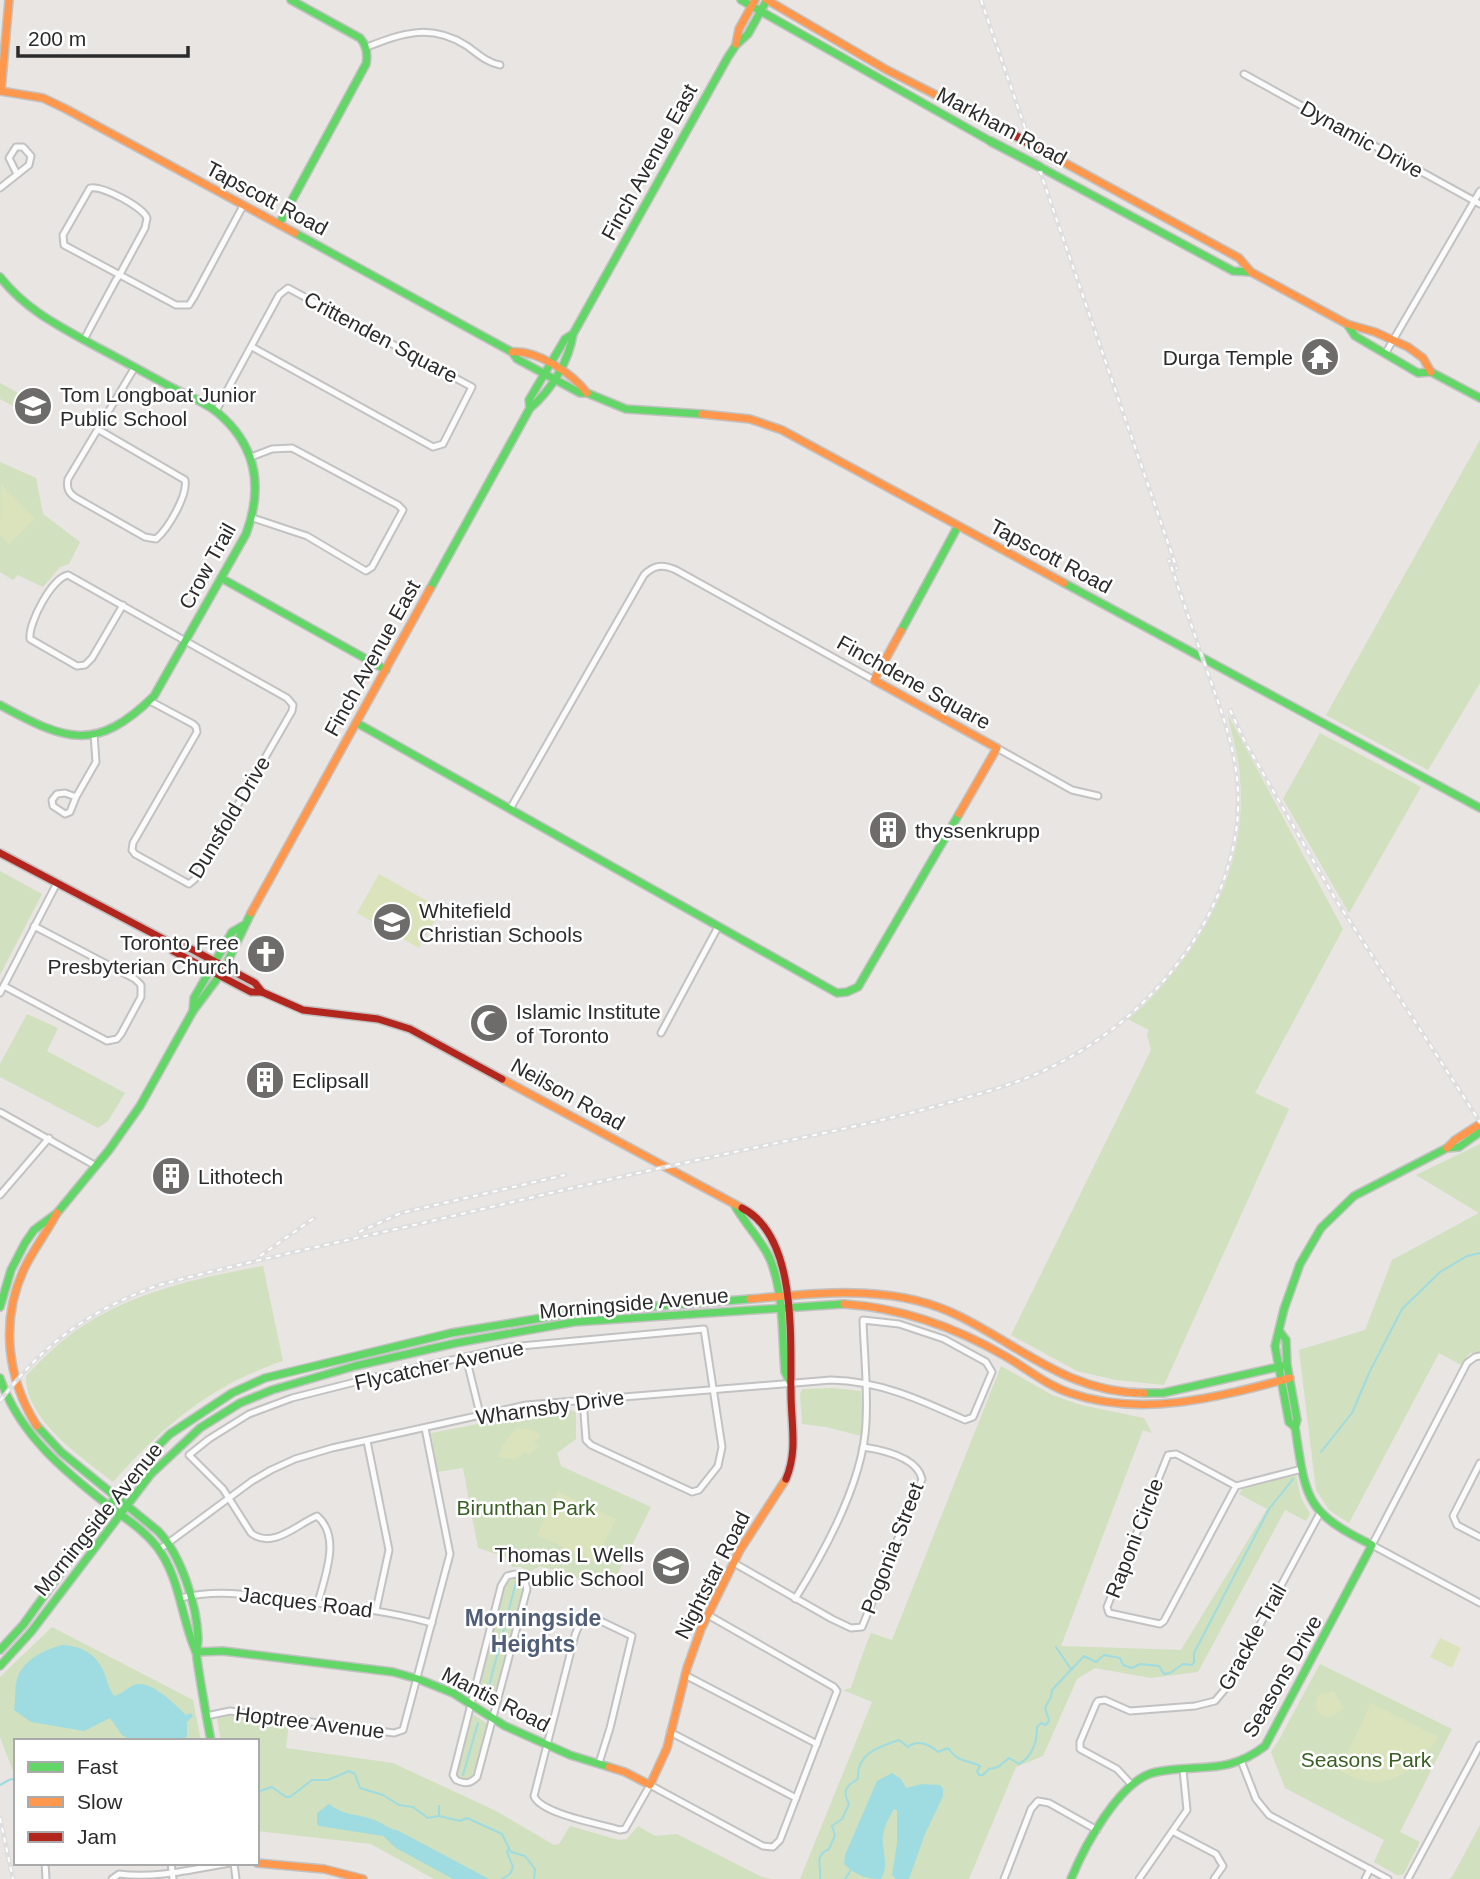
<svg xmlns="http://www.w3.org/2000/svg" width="1480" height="1879" viewBox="0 0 1480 1879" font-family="Arial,sans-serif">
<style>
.green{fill:#d1e0be}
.pitch{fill:#dbe3bd}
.water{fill:#9edce1}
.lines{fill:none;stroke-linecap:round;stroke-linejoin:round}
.stream{stroke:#9edce1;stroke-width:2}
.street-casing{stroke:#c3c2c2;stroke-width:9}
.fast-casing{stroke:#c3c2c2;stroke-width:10}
.slow-casing{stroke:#c3c2c2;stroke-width:10}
.jam-casing{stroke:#c3c2c2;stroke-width:10}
.street{stroke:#fcfbfb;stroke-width:5}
.fast{stroke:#63d668;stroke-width:7}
.slow{stroke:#ff974d;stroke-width:7}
.jam{stroke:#b3261e;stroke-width:7}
.rail-casing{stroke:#dededf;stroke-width:4.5}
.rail{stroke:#fff;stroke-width:2;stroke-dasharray:5;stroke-linecap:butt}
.fast-bridge-casing{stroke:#c5c3c2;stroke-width:11;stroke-linecap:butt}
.jam-bridge-casing{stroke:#c5c3c2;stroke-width:11;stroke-linecap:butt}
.fast-bridge{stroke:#63d668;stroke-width:8}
.jam-bridge{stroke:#b3261e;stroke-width:8}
.labels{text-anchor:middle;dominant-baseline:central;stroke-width:5;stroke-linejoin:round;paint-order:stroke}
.street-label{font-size:21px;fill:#2b2b2b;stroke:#fff}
.poi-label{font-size:21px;fill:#2b2b2b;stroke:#fff;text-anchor:start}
.park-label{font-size:21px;fill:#3a6023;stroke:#fff}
.neighbourhood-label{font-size:23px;font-weight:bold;fill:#505e77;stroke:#fff}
</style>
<rect width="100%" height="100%" fill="#e8e5e2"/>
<g class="green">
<polygon points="0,383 44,407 37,419 0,399"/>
<polygon points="1480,440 1480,683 1428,770 1326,715"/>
<polygon points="0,462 36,478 43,514 80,542 69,564 60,567 43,587 18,575 13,580 0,572"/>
<path d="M1228,715L1343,929L1255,1093L1289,1109L1164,1385L1116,1380L1077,1371L1011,1335L1151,1050L1147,1034L1149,1030L1128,1019C1148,1004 1164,984 1179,964C1221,911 1246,847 1240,779C1239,757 1232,737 1228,715Z"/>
<polygon points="1320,733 1421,787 1349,913 1283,799"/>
<polygon points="0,871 42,894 0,975"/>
<polygon points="27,1014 58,1028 47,1051 125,1093 108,1121 98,1128 0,1077 0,1064"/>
<polygon points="1480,1144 1480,1353 1470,1353 1461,1365 1439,1353 1349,1523 1329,1510 1316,1490 1299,1350 1365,1330 1392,1260 1479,1213 1416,1175"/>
<path d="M263,1266L283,1361C211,1385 163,1426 113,1482C82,1457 25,1420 26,1376C41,1360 56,1345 74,1332C130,1292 197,1278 263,1266Z"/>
<path d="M1001,1366L1052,1395L1081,1405L1144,1418L1152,1433L1143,1430L1061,1646L1181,1650L1267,1509L1239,1494L1243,1488L1296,1475L1301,1498L1310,1514L1306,1521L1285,1510L1198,1672L1151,1678L1095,1668L1077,1679L1043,1756L1016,1767L969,1879H800L872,1702L843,1690L851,1688C857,1670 864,1649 871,1633L892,1640Z"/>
<polygon points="833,1388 861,1391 863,1425 861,1436 826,1427 802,1424 800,1394 802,1389"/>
<polygon points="572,1410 576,1413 576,1439 557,1453 561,1466 651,1507 610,1589 604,1589 564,1573 540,1566 529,1572 521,1567 512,1567 506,1557 478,1548 463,1468 438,1472 431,1433 525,1415"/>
<polygon points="514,1577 521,1579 525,1585 493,1706 491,1706 476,1696 505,1584"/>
<polygon points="52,1627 193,1700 201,1741 16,1741 16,1779 0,1737 0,1677"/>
<polygon points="1320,1664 1452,1729 1400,1832 1420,1842 1403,1875 1397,1875 1374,1862 1384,1840 1285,1788 1271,1752 1280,1738"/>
<polygon points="471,1713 488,1724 476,1772 468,1782 462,1782 455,1774"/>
<polygon points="228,1715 289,1723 286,1748 393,1763 496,1811 554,1845 559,1844 570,1826 619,1840 627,1839 638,1826 655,1836 677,1834 762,1877 772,1879 434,1879 371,1844 257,1831 257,1741 221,1741 217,1718"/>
<polygon points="1480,1825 1480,1879 1449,1879 1452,1877"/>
</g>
<g class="pitch">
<polygon points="1,484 35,519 9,544 0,535"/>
<polygon points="379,874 441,909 419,948 357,913"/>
<path d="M517,1428L531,1430L541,1435L534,1442L538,1447L528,1455L525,1452L516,1459L497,1457C503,1445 507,1438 517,1428Z"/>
<polygon points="558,1492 616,1519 595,1562 537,1535"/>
<polygon points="1440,1638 1461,1648 1452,1668 1430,1657"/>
<polygon points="1334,1692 1344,1708 1331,1717 1323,1717 1316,1709 1316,1699 1321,1693"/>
<path d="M1371,1703L1438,1737C1424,1760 1401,1783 1371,1782C1361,1781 1349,1775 1339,1771Z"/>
</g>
<g class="water">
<path d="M63,1645C80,1646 95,1653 103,1670C107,1679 108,1688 114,1696C122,1694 127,1688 134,1685C151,1679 175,1705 186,1715L191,1713L193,1716L187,1722V1736L182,1741H133L122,1735L110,1718L84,1731L31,1722L14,1710C16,1700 14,1685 18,1676C26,1658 46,1649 63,1645Z"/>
<path d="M892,1773L901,1779L906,1788L922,1784L940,1785L943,1789V1796L925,1834L909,1879H896L892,1875L897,1844V1810L894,1809C890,1816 884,1826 883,1835C881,1850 890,1864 881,1879C865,1879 856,1875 844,1864L845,1855L877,1781Z"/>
<path d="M329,1804C346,1817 358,1813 377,1821C385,1824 387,1829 397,1830L489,1879H453L396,1848L383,1836L319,1826L317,1824V1813Z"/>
</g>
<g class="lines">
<g class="stream">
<polyline points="1321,1452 1352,1413 1370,1371 1402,1309 1440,1272 1467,1256 1480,1253"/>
<polyline points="1056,1647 1071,1669"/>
<polyline points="487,1694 516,1582"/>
<polyline points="463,1775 478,1723"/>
<polyline points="0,1785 11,1779 16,1780"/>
<polyline points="257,1792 272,1787 286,1797 290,1797 312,1780 328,1780 349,1771 355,1774 360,1788 383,1795 399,1805 413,1807 428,1818 439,1816 460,1821 467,1818 502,1834 511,1852 525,1856 535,1869 534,1879"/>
<polyline points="439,1806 439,1815"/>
<polyline points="502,1879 510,1874 513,1867 507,1852 509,1848"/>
<path d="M820,1879C822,1866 813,1856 829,1849L835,1835L832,1826L842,1819L849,1804C842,1790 846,1786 858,1779C856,1754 878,1747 899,1740L908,1747C917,1739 929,1744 938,1752L948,1748C960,1764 966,1759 980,1766L977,1771L979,1775H983L989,1769L998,1767L1009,1758L1019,1764C1033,1756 1037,1742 1037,1727L1041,1723L1046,1725L1049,1720L1045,1708L1051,1697L1052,1690L1084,1656L1096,1662L1104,1655L1120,1658L1123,1665L1132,1668L1140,1664L1159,1666L1164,1674L1170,1673L1183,1664L1192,1665L1194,1662V1653L1269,1509L1293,1479"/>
<polyline points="845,1879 851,1870"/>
</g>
<defs>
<g id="street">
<path d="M367,47C403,33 431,23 467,46C477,53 487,63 500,65"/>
<polyline points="1244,74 1480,204"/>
<polyline points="0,188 29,165 31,156 23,147 16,147 9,158 17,174"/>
<path d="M84,340L89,330L116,280L119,276L145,228L147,218C143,207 102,185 90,188L63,235L64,245L176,305H189L194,297L243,206"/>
<polyline points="1385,354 1480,191"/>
<polyline points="216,411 279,295 288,288 472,387 443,444 433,447 252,347"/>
<path d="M99,430L185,480C188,495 168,529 156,539L145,537L78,499C69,494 66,489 68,479L135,367"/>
<polyline points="251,457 272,449 292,448 398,505 403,510 372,567 366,571 307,536 253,518"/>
<path d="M123,605L92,658L85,665L77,666L30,639C28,623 52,578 68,575L287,698L293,705L292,711L195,879L189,884L135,854L132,850L133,843L197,732L196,727L193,724L150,701"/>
<polyline points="997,748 1072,790 1098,796"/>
<polyline points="76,797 65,793 57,794 52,800 53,806 65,814 70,812 76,797 96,762 94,734"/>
<path d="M510,809L644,575C654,565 662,564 676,570L874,680"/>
<polyline points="4,986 107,1041 117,1039 121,1034 141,997 141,985 135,979 34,926"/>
<polyline points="0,993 57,883"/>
<polyline points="661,1033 718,927"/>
<polyline points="0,1112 96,1166"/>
<polyline points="0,1195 49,1138"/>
<polyline points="1480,1356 1475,1357 1467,1363 1372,1545 1480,1603"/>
<polyline points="466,1357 480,1414"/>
<polyline points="367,1441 389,1550 376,1610"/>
<polyline points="1480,1463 1453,1516 1457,1525 1480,1537"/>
<polyline points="1236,1486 1164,1621 1160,1624 1109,1613 1107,1607 1168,1455 1176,1454 1182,1457 1236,1486 1302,1469"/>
<path d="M160,1549L252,1481L271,1470L295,1459L332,1448L526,1405L831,1380C880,1381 921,1400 965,1420L973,1417L992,1372L986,1362L944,1339L899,1324L863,1320C864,1353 868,1388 866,1422C864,1479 825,1551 795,1599"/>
<path d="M734,1563L832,1619L851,1628L862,1627L922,1479C917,1457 883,1450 863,1447"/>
<path d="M515,1574L524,1578L527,1589L477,1777C470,1784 465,1784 456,1780L453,1775L501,1586L507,1576Z"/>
<path d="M180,1598C220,1588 258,1596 298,1601C344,1606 388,1611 432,1623"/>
<path d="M318,1603C324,1578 342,1537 317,1516C297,1524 273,1550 251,1533L223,1489L189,1455L209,1439L249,1414L292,1398L367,1379L510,1347L704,1329L722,1447L718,1466L699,1490L692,1492L591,1445L586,1440L583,1399"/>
<polyline points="685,1675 817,1744"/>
<polyline points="206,1716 230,1711 394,1733 403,1730 450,1554 425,1428"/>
<polyline points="670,1732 796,1798"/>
<path d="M599,1763L610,1728L632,1636L590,1616L581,1620L575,1635L534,1796C541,1814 601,1824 620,1830L625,1829L650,1785L763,1846L773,1847L780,1840L837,1691L834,1687L708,1615"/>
<polyline points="1242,1763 1256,1799 1269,1815 1388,1879"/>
<polyline points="1130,1783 1117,1769 1080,1749 1080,1742 1096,1704 1098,1701 1105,1700 1130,1711 1195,1706 1215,1701 1226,1688 1320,1513"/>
<polyline points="1174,1832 1216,1854 1223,1866 1214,1879"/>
<polyline points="45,1863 46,1879"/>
<polyline points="171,1863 173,1879"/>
<polyline points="234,1863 236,1879"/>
<path d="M112,1879L119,1874C155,1879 194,1869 230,1863"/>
<polyline points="1004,1879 1031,1809 1038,1801 1049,1803 1097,1830"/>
<polyline points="1139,1879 1187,1810 1183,1770"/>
<polyline points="1365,1879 1370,1869"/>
<polyline points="1408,1879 1480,1745"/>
</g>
<g id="fast">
<polyline points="741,0 990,141"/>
<polyline points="1040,167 1233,271 1251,272"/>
<path d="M279,224L366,64C368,54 367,46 360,38L291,0"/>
<polyline points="295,233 512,352 517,359 580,393 587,393 626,409 702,414"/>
<path d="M0,277C26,310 59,326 95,346C120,359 145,373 171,387C186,395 205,402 218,413C257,446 263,488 246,534L154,696C96,753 66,741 0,705"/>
<polyline points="1347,324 1355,336 1418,373 1431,372 1480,398"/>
<polyline points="530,408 529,400 565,339 573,334 728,57 736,45 748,34 767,0"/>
<polyline points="221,578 386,670"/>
<polyline points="1064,583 1480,808"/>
<path d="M430,589L530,408C551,391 569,361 573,334"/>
<polyline points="901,631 958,526"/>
<polyline points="357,723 837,993 847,992 858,987 959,814"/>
<polyline points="193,1011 194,998 232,932 244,925"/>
<path d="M734,1204C744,1223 761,1239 770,1259C784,1293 782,1335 785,1372L790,1382"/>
<polyline points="0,1307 11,1270 25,1243 34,1230 57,1213 109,1150 140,1106 193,1011 223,971 251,913"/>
<path d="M0,1378C19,1434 64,1471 109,1506C126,1519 144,1530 157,1547C180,1577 181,1618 196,1652"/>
<polyline points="1144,1393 1163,1393 1287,1365"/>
<path d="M37,1426L61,1452L158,1531C181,1555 197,1605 198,1638C198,1645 196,1652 197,1659C201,1687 206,1714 211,1741"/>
<polyline points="1295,1427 1289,1422 1275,1346 1284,1309 1300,1264 1321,1228 1354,1196 1447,1148 1459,1147 1480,1132"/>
<polyline points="0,1650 23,1625 115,1498 152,1452 170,1434 232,1393 265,1378 451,1333 572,1313 750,1299"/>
<polyline points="196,1652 223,1651 393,1672 418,1679 453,1693 505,1726 570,1755 609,1767"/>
<polyline points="0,1666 31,1632 151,1474 200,1428 240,1403 272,1390 355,1366 456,1343 574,1322 844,1304"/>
<path d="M1071,1879C1084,1847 1120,1779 1156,1772C1199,1763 1226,1776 1265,1746L1372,1545C1304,1512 1306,1498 1295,1427L1297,1420L1287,1365L1286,1340L1280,1332"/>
</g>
<g id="slow">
<polyline points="767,0 887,70 1005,130"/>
<polyline points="736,44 739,29 755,0"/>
<polyline points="0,91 43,98 66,109 295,233"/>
<polyline points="1,91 9,0"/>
<polyline points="1054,157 1239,258 1251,272 1347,324 1375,332 1408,347 1423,358 1431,372"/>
<path d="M512,352C537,350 572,373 587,393"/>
<polyline points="702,414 750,419 782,430 1064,583"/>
<polyline points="901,631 874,680 997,748 959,814"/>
<polyline points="251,913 430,589"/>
<polyline points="502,1079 742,1208"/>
<polyline points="1447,1148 1455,1140 1480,1124"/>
<path d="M750,1299C819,1293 894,1283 959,1316C1022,1347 1069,1393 1144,1393"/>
<path d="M844,1304C902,1308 955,1327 1005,1356C1026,1368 1046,1385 1070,1393C1142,1418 1219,1397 1290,1378"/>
<path d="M37,1426C7,1379 0,1321 24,1269C33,1250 47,1232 57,1213"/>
<polyline points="609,1767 625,1772 650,1785 667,1748 687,1668 701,1629 740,1550 786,1479"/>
<polyline points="257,1863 324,1869 363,1879"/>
</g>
<g id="jam">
<polyline points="0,853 169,942 178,942 255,983 262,992"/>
<polyline points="169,942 173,951 251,992 262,992 303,1010 378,1019 410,1029 502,1079"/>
<path d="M742,1208C798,1236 790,1341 791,1393C791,1423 798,1451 786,1479"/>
</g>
</defs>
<use href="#street" class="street-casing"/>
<use href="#fast" class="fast-casing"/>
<use href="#slow" class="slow-casing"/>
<use href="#jam" class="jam-casing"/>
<use href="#street" class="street"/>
<use href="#fast" class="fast"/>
<use href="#slow" class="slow"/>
<use href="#jam" class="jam"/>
<defs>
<g id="rail">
<polyline points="981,0 1177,569"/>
<polyline points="1230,710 1245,742 1336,900 1480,1122"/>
<polyline points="359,1232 401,1213 565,1175"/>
<polyline points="260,1256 314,1218"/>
<path d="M0,1401C44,1343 90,1310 159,1285C242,1263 326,1245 410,1226C509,1203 608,1179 707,1158C788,1140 871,1125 951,1102C990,1091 1029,1080 1065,1060C1148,1015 1218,932 1235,838C1246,775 1227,726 1206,668C1194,632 1181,596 1169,560"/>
<polyline points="0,1818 13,1879"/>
</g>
</defs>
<use href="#rail" class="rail-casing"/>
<use href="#rail" class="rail"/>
<defs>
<polyline id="fast-bridge" points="990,141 1040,167"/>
<polyline id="jam-bridge" points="1005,130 1054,157"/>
</defs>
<use href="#fast-bridge" class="fast-bridge-casing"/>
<use href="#jam-bridge" class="jam-bridge-casing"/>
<use href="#fast-bridge" class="fast-bridge"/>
<use href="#jam-bridge" class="jam-bridge"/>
</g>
<defs>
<symbol id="temple-disc" viewBox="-11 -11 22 22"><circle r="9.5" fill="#6d6c6b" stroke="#fff"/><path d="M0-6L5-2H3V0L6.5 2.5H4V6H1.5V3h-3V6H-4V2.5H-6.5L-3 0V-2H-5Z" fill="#fff"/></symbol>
<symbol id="school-disc" viewBox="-11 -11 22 22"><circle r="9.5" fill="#6d6c6b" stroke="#fff"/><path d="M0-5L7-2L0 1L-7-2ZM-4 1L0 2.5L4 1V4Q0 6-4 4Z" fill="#fff"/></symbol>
<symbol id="building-disc" viewBox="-11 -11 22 22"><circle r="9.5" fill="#6d6c6b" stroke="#fff"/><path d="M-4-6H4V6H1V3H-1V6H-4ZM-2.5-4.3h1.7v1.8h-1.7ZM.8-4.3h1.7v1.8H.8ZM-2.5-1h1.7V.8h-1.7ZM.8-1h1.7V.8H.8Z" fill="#fff"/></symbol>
<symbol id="church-disc" viewBox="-11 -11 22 22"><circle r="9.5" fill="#6d6c6b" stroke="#fff"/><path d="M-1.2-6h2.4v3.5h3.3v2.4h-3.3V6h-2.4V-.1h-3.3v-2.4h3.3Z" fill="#fff"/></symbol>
<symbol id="mosque-disc" viewBox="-11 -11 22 22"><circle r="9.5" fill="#6d6c6b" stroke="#fff"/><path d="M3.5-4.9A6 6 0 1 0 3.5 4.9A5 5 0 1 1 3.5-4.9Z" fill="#fff"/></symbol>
</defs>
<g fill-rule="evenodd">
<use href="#temple-disc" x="1298" y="335" width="44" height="44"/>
<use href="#school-disc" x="11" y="384" width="44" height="44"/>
<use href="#building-disc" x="866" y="808" width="44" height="44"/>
<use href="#school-disc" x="370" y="900" width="44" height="44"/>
<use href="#church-disc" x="244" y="932" width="44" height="44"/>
<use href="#mosque-disc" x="467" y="1001" width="44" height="44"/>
<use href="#building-disc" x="243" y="1058" width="44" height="44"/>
<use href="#building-disc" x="149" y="1154" width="44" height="44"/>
<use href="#school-disc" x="649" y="1544" width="44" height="44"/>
</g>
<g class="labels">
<g class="street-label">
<text transform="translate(1002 126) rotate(28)">Markham Road</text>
<text transform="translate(1362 139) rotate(29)">Dynamic Drive</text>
<text transform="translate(649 162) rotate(-61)">Finch Avenue East</text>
<text transform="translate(267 198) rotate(28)">Tapscott Road</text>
<text transform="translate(381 337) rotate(28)">Crittenden Square</text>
<text transform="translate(1051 556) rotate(28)">Tapscott Road</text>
<text transform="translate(207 566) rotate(-61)">Crow Trail</text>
<text transform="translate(372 658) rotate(-61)">Finch Avenue East</text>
<text transform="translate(914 682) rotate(29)">Finchdene Square</text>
<text transform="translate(229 817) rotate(-59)">Dunsfold Drive</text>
<text transform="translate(568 1094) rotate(29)">Neilson Road</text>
<text transform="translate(634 1303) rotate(-5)">Morningside Avenue</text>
<text transform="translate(439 1365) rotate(-12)">Flycatcher Avenue</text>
<text transform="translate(550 1407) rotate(-8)">Wharnsby Drive</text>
<text transform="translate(98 1519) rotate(-51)">Morningside Avenue</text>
<text transform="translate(1134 1538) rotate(-69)">Raponi Circle</text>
<text transform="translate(892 1548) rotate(-69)">Pogonia Street</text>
<text transform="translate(712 1575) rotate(-63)">Nightstar Road</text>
<text transform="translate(306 1602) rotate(7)">Jacques Road</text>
<text transform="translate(1252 1637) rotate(-61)">Grackle Trail</text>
<text transform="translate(1282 1676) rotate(-60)">Seasons Drive</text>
<text transform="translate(496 1699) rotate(27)">Mantis Road</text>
<text transform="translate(310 1722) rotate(7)">Hoptree Avenue</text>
</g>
<g class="poi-label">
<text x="1293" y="357" text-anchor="end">Durga Temple</text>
<text x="60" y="394">Tom Longboat Junior<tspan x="60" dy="24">Public School</tspan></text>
<text x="915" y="830">thyssenkrupp</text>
<text x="419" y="910">Whitefield<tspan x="419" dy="24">Christian Schools</tspan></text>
<text x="239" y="942" text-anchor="end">Toronto Free<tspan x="239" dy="24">Presbyterian Church</tspan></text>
<text x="516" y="1011">Islamic Institute<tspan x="516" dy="24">of Toronto</tspan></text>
<text x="292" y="1080">Eclipsall</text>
<text x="198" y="1176">Lithotech</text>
<text x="644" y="1554" text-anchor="end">Thomas L Wells<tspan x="644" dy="24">Public School</tspan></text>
</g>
<g class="park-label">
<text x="526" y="1507">Birunthan Park</text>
<text x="1366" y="1759">Seasons Park</text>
</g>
<g class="neighbourhood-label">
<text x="533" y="1618">Morningside<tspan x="533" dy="26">Heights</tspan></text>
</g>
</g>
<rect x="14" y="1739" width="245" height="126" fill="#ffffff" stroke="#aaaaaa" stroke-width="2"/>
<rect x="28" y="1762" width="35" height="10" fill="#63d668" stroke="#aaaaaa" stroke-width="2"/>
<text x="77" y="1774" font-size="21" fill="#2b2b2b">Fast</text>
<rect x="28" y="1797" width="35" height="10" fill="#ff974d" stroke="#aaaaaa" stroke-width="2"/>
<text x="77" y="1809" font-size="21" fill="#2b2b2b">Slow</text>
<rect x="28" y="1832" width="35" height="10" fill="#b3261e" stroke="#aaaaaa" stroke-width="2"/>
<text x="77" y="1844" font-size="21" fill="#2b2b2b">Jam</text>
<path d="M18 46v10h170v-10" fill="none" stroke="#2b2b2b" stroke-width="3.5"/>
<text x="28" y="46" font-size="21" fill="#2b2b2b" stroke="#ffffff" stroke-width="5" paint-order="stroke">200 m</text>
</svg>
